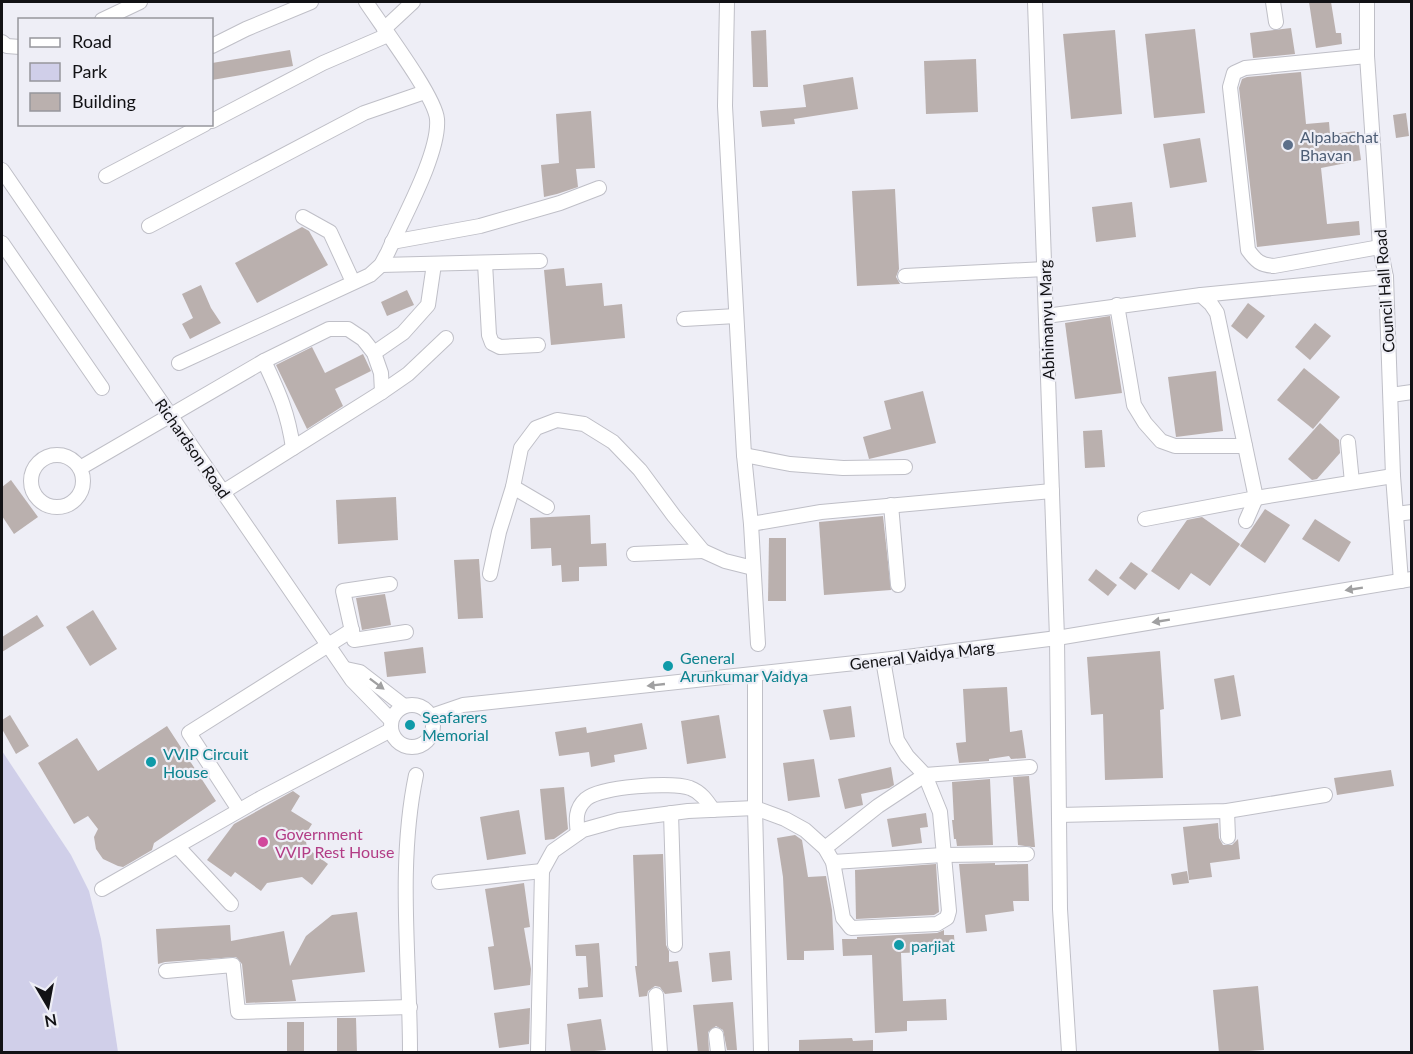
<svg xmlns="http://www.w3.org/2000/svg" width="1413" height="1054" viewBox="0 0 1413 1054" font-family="Lato,sans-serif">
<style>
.green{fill:#d0cfe9}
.building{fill:#bab0ae}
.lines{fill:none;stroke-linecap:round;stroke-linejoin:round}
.minor-casing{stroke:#bfbfc7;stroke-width:16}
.minor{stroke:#fff;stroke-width:14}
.oneway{fill:#a0a0a1}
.service-dot{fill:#5c6f8a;stroke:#eeeef6;stroke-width:2}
.culture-dot{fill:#0f9aa8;stroke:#eeeef6;stroke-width:2}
.hotel-dot{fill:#d1479c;stroke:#eeeef6;stroke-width:2}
.labels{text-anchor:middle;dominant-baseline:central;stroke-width:4.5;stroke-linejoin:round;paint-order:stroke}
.service-label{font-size:16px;fill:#4e5e75;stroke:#eeeef6;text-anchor:start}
.street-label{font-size:16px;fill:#121215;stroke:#eeeef6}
.culture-label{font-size:16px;fill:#0d838f;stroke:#eeeef6;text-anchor:start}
.hotel-label{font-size:16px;fill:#b23c85;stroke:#eeeef6;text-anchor:start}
</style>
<rect width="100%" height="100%" fill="#eeeef6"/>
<polygon class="green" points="2,751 71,855 89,891 101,939 118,1052 2,1052"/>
<g class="building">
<polygon points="1309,2 1331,2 1336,33 1341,33 1342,44 1316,48"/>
<polygon points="1291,28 1295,54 1253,58 1250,33"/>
<polygon points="1195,29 1205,113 1154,118 1145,34"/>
<polygon points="766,30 768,87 753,87 751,31"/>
<polygon points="1115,30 1122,114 1071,119 1063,34"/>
<polygon points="290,50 293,66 212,80 212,63"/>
<polygon points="976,59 978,112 926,114 924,61"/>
<polygon points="1301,72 1306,124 1329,122 1330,134 1357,131 1361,160 1321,168 1327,224 1359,221 1360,235 1257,247 1239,88 1242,79 1247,77"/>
<polygon points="853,77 858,109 794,119 795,124 762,127 760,111 806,107 803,85"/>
<polygon points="591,111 595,168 576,169 578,187 557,194 544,197 541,165 559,163 556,114"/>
<polygon points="1406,113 1409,136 1396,138 1393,115"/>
<polygon points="1200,138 1207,182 1170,188 1163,144"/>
<polygon points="895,189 899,269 896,277 900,284 857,286 852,191"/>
<polygon points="1132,202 1136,237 1096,242 1092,207"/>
<polygon points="302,227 309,231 328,265 257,303 235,263"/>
<polygon points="564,268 566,286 602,283 604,306 622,304 625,338 551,345 544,270"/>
<polygon points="201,285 211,308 221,323 190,339 182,324 193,318 182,294"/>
<polygon points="407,290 414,305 387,316 381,302"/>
<polygon points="1248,303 1265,316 1247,339 1231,326"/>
<polygon points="1110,316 1122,393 1075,399 1065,323"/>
<polygon points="1315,323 1331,336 1310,360 1295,347"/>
<polygon points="312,347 325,373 363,354 371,371 335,389 343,406 307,429 276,365"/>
<polygon points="1304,368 1340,397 1313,429 1277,400"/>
<polygon points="1216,371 1223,431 1176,437 1168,377"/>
<polygon points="923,391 936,443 869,459 863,437 891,429 884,401"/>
<polygon points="1320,423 1339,440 1340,453 1317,479 1312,480 1288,459"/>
<polygon points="1102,430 1105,467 1085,468 1083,431"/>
<polygon points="11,480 38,517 14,534 2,516 2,487"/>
<polygon points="396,497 398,540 338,544 336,500"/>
<polygon points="1265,509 1290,525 1265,563 1240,546"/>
<polygon points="590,515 591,544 606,543 607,566 579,567 579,581 562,582 561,565 552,566 551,548 531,549 530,518"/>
<polygon points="883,516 891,590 824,595 819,522"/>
<polygon points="1202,517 1240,544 1210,586 1191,573 1179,590 1151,571 1187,520"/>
<polygon points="1315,519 1351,542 1339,562 1302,539"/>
<polygon points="769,538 786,538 786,601 768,601"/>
<polygon points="479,559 483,618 458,619 454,560"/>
<polygon points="1131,562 1148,574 1135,590 1119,578"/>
<polygon points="1096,569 1117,585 1108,596 1088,580"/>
<polygon points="385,594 391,625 362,630 356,598"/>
<polygon points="93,610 117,649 90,666 66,627"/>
<polygon points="37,615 44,626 2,652 2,637"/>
<polygon points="423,647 426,673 387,677 384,652"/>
<polygon points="1160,651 1164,709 1160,710 1163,778 1105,780 1103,714 1091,715 1087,657"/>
<polygon points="1234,675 1241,716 1221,720 1214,679"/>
<polygon points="1007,687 1010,732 1022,730 1026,758 1011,759 1009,756 989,759 989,761 959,763 956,743 966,742 963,689"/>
<polygon points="851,706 855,737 830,740 823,710"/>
<polygon points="10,715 29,746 16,754 2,729 2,720"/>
<polygon points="719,715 726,758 687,764 681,721"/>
<polygon points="642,723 647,749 614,755 615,762 591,767 589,752 559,756 555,732 586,727 587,733"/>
<polygon points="167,726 216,801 154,843 152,850 123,867 118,866 103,859 96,849 94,837 98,829 88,816 74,824 38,763 77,738 98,771"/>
<polygon points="814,759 820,797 788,801 783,763"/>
<polygon points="891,767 894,785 889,788 861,794 863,805 845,809 838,779"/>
<polygon points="1391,770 1394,786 1337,795 1334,778"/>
<polygon points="1029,776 1035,847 1032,847 1018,845 1013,777"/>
<polygon points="990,779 993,845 957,846 956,839 954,839 952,820 954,820 952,782"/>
<polygon points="564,787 568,829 554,839 545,840 540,789"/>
<polygon points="293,791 300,796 291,811 312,824 305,835 307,848 328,864 312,885 302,877 267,883 261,891 235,872 231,877 207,860 234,824"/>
<polygon points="519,810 526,854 487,860 480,817"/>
<polygon points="926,813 928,827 920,828 922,843 892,847 887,819"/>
<polygon points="1218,823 1219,838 1223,845 1232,845 1238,839 1240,859 1210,863 1212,877 1189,880 1183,827"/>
<polygon points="795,835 802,840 808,877 826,876 832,910 834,950 804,951 804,960 787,960 783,877 777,838"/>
<polygon points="663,854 666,945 669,951 669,962 678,961 682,992 665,994 660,987 655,986 648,991 647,996 639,997 635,966 637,966 633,855"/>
<polygon points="995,863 995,865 1028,864 1029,901 1013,901 1014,911 985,915 987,931 966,933 959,864"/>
<polygon points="936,864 939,912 934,915 856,919 855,870"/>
<polygon points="1187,871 1189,883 1173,885 1171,874"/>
<polygon points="524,883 530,927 524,928 531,969 530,985 494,990 488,947 494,946 485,889"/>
<polygon points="357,912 365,972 292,980 296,1001 246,1003 242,964 236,957 165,962 158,964 156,929 230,925 231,941 284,931 290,966 306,936 332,915"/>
<polygon points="944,930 944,935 954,935 955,951 901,953 903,1001 946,999 947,1020 907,1021 907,1031 875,1033 872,955 843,956 842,939 857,939 857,937 937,933"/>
<polygon points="599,943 603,997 579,999 578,988 588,987 586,956 576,956 575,945"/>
<polygon points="730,951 732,980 712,982 709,953"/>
<polygon points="1258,986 1264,1050 1219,1053 1213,990"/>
<polygon points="733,1002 737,1050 727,1050 723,1030 716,1026 708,1032 709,1052 698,1053 693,1005"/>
<polygon points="530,1008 529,1044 499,1048 494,1013"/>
<polygon points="337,1018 356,1018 357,1053 337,1053"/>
<polygon points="601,1019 606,1050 571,1053 567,1024"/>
<rect x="287" y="1022" width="17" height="31"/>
<polygon points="852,1038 853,1041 873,1040 873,1053 799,1053 799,1040"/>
</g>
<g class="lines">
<defs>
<g id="minor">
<polyline points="727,2 725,106 744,455 751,524 758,644"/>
<polyline points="1035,2 1057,638 1060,909 1069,1052"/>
<polyline points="1273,2 1276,22"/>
<polyline points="1367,2 1367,56 1380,247 1386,277 1393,476 1401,581"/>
<polyline points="102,20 140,2"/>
<polyline points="384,29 413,2"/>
<polyline points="2,42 7,46 20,47"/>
<polyline points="212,46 246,29 311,2"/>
<path d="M1367,56L1245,68L1234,73L1230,87L1248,250C1256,261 1260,265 1274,266L1380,247"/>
<polyline points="212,121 323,63 388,35"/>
<polyline points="2,170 352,680 391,720"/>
<polyline points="106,176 205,124"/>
<polyline points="303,217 330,232 353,282"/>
<polyline points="149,226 364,113 425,92"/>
<polyline points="392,242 480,226 560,203 599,188"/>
<polyline points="2,243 102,388"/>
<polyline points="485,263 489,335 492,343 500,347 538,345"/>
<polyline points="381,265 540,261"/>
<polyline points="905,276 1045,269"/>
<polyline points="1201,295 1211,304 1217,313 1256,498 1246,521"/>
<polyline points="1117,305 1134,405 1145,423 1161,441 1175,446 1245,446"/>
<polyline points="1046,316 1201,295 1386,277"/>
<polyline points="684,319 736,316"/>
<polyline points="374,353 403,333 428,305 434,264"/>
<path d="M264,361C279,393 288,413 293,448"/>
<path d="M179,363L370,275L381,265L388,252C402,220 440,153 437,119C435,96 381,25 366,2"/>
<polyline points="1391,395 1412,392"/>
<polyline points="1348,442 1352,482"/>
<polyline points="744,455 790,464 843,468 905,467"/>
<circle cx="57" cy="481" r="26"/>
<polyline points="80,468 264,361 329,329 348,329 363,339 374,353 381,373 382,392"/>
<polyline points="513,487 547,507"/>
<polyline points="223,492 382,392 408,374 446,338"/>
<polyline points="891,505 898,585"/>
<polyline points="1396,514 1412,512"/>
<polyline points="1145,519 1256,498 1393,476"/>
<polyline points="751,524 821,512 1052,491"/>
<polyline points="634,554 703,551"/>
<polyline points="490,574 499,532 513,487 521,448 536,428 557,420 584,424 613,442 640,470 674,516 703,551 725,561 753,568"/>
<polyline points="390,584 343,591 354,640 406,632"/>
<polyline points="346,669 360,672 404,706"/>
<polyline points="755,675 755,808 761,1052"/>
<circle cx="412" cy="726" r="21"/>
<polyline points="431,716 463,705 883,660 1057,638 1412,579"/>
<polyline points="239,810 189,733 352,630"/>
<polyline points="1227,811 1228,837"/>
<polyline points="671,813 675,945"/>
<polyline points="1059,815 1227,811 1325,795"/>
<path d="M578,833C576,820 575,809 586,799C601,786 672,782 690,788C701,792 707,801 713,810"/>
<polyline points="178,847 231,904"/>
<polyline points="825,848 878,806 925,775 1030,767"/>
<polyline points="833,862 943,855 1027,854"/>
<polyline points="439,882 542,871"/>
<polyline points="102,889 261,798 391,730"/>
<polyline points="166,971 233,965 238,1012 410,1007"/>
<polyline points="656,995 660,1052"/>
<polyline points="716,1035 718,1052"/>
<path d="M410,1052C410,961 397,866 416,775"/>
<polyline points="538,1052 542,871 553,851 583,830 619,820 688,811 755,808 785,819 805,830 825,848 833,862 843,918 851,928 937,924 947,918 949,911 940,812 925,775 907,756 897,740 883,660"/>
</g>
</defs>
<use href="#minor" class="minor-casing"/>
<use href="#minor" class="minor"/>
</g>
<defs><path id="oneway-solid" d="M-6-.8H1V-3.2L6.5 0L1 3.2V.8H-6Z" transform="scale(1.5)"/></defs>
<g class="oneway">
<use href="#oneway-solid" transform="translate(1354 589) rotate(171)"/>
<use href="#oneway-solid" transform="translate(1161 621) rotate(171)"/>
<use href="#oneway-solid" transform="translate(377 684) rotate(37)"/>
<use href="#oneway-solid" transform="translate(656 685) rotate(174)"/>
</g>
<circle class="service-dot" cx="1288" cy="145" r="6"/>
<g class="culture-dot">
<circle cx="668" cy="666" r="6"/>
<circle cx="410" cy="725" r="6"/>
<circle cx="151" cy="762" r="6"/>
<circle cx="899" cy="945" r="6"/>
</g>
<circle class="hotel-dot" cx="263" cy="842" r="6"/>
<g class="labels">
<g class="service-label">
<text x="1300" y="136">Alpabachat<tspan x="1300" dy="18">Bhavan</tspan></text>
</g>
<g class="street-label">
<text transform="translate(1384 291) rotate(-94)">Council Hall Road</text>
<text transform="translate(1046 320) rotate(-92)">Abhimanyu Marg</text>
<text transform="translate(193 448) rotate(55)">Richardson Road</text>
<text transform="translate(922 655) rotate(-7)">General Vaidya Marg</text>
</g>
<g class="culture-label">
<text x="680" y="657">General<tspan x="680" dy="18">Arunkumar Vaidya</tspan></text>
<text x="422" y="716">Seafarers<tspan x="422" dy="18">Memorial</tspan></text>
<text x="163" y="753">VVIP Circuit<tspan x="163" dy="18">House</tspan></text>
<text x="911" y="945">parjiat</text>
</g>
<g class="hotel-label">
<text x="275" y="833">Government<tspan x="275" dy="18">VVIP Rest House</tspan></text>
</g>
</g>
<rect width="1413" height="1054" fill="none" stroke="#121215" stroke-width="6"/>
<rect x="18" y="18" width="195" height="108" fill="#eeeef6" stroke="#96969c" stroke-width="1.5"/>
<rect x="30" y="38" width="30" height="9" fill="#ffffff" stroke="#96969c" stroke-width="1.5"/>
<text x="72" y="48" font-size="18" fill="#121215">Road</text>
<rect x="30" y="63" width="30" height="18" fill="#d0cfe9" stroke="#96969c" stroke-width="1.5"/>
<text x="72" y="78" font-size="18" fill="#121215">Park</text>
<rect x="30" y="93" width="30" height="18" fill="#bab0ae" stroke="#96969c" stroke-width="1.5"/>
<text x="72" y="108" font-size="18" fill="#121215">Building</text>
<g transform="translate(48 1006) rotate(170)" stroke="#eeeef6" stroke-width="4.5" paint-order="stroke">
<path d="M0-4.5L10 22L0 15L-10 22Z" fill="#121215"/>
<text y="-9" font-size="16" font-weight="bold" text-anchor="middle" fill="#121215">N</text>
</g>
</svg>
